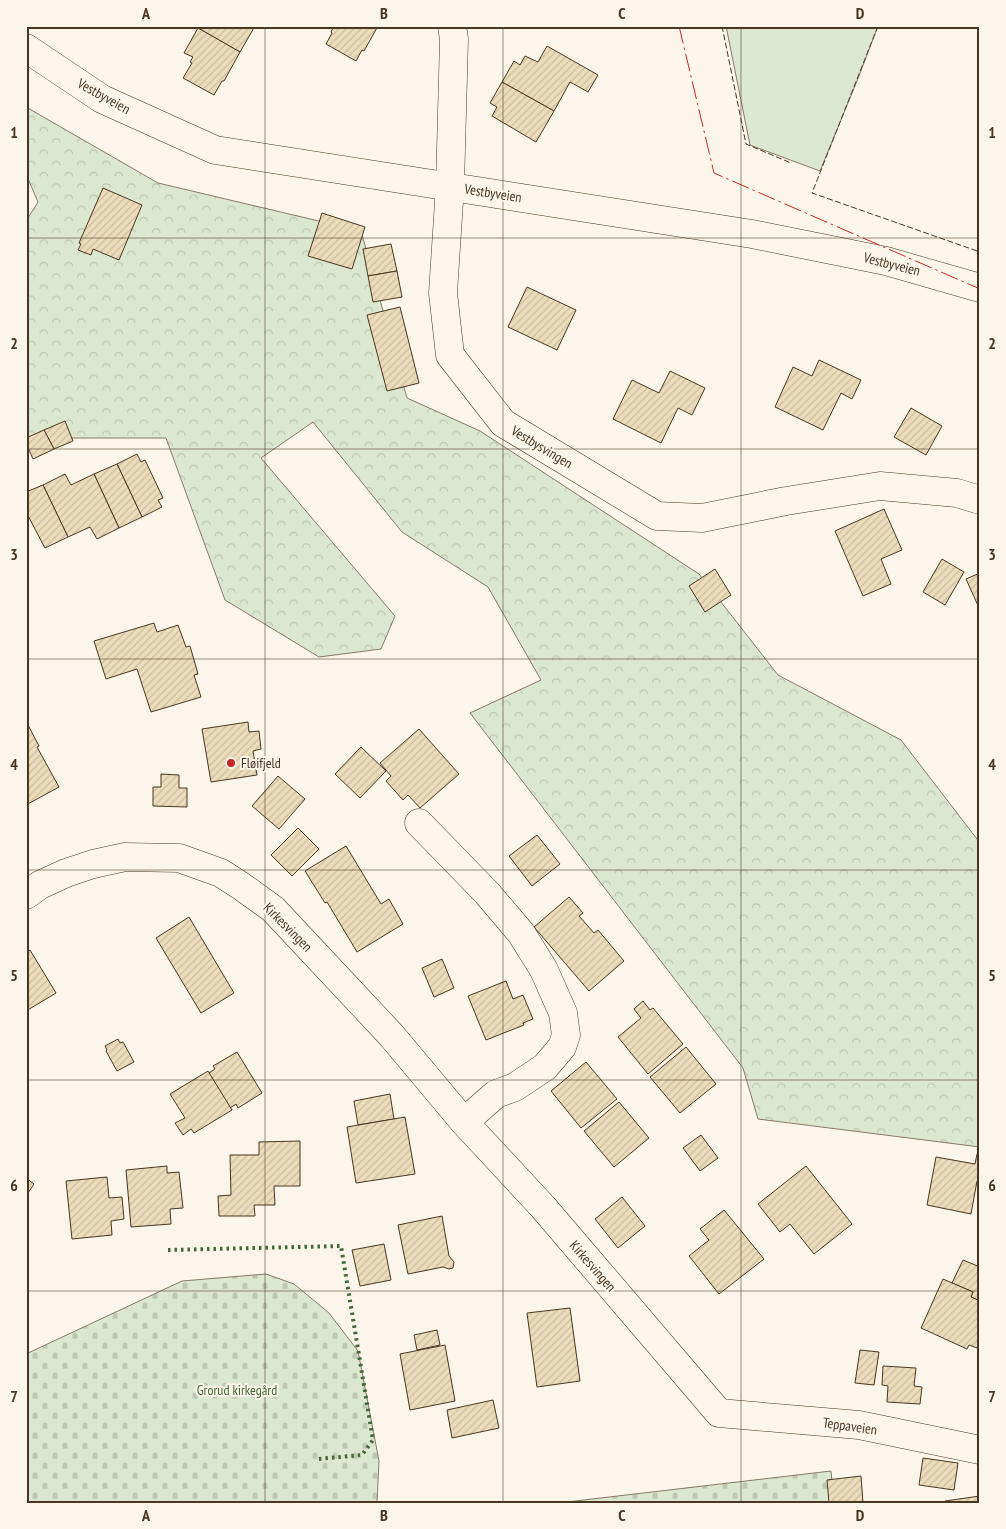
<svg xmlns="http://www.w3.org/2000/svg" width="1006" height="1529" viewBox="0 0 1006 1529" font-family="'PT Sans Narrow',sans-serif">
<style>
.forest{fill:url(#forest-crowns);stroke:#887966}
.cemetery{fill:url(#cemetery-stones);stroke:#887966}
.park{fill:#dce7d0;stroke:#887966}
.building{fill:url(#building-hatch);stroke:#4a3520}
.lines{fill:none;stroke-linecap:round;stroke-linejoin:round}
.minor-casing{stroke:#4a3520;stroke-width:29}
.minor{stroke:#fbf6e9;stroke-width:28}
.hedge{stroke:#436837;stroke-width:4;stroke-dasharray:2.5 4;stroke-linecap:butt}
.fence{stroke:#4a3520;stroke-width:1;stroke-dasharray:6 2.5;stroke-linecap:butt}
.power{stroke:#c62828;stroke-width:1;stroke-dasharray:18 4 2.5 4;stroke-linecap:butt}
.grid{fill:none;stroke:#4a3520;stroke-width:1;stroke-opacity:0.55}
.poi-dot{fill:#c62828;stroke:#fbf6e9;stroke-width:2}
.labels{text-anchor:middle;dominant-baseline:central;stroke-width:4;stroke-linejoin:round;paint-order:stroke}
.street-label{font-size:14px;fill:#4a3520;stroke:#fbf6e9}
.poi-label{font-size:14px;fill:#4a3520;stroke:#fbf6e9;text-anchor:start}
.park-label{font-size:14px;fill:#436837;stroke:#fbf6e9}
.neatline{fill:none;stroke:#4a3520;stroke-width:2}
.grid-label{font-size:16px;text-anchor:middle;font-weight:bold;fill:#4a3520}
</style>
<defs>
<pattern id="forest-crowns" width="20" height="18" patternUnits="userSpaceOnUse" patternTransform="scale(1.25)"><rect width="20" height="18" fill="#dce7d0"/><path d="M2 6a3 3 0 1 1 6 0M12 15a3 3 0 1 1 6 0" fill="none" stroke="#bec7b2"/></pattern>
<pattern id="cemetery-stones" width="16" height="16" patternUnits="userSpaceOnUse" patternTransform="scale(1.25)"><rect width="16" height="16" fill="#dce7d0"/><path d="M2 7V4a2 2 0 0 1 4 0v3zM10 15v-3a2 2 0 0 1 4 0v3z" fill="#bec7b2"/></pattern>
<pattern id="building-hatch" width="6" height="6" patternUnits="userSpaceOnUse" patternTransform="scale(1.25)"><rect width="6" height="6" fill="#ecdcbc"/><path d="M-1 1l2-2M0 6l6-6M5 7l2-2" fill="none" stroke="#ccbda1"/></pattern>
</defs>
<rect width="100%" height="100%" fill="#fbf6e9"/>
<polygon class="forest" points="26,107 158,183 361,231 407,398 480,431 699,574 778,675 901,740 980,843 980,1147 758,1119 743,1068 470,713 541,680 488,587 402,532 313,422 261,458 395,616 381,649 319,657 225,600 166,438 71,438 26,451 26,221 38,202 26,174"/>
<g class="cemetery">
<polygon points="266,1274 294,1284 329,1313 358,1351 379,1461 377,1503 26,1503 26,1354 182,1281"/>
<polygon points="831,1471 834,1503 558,1503"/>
</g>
<polygon class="park" points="726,26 878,26 859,76 820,171 750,145"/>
<g class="building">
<polygon points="199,26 255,26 240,52 198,28"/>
<polygon points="334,26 378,26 364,51 362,50 356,61 326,44 332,33 331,32"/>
<polygon points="198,28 240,52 224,81 222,81 214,95 183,78 192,63 190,62 193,57 184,53"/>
<polygon points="547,46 598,75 588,92 570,82 554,111 502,82 514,61 520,65 525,56 538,62"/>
<polygon points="502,82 554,111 536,142 492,116 497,107 490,103"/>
<polygon points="103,188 142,205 119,260 93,249 91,255 78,250 81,244 79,243"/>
<polygon points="322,213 365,227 352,269 308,256"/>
<polygon points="391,244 397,271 368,276 363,249"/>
<polygon points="397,271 402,297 373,302 368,276"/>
<polygon points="527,287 576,310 557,350 508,327"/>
<polygon points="400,307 419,383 387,391 367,315"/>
<polygon points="819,360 861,380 852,399 841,393 823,430 775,407 793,367 812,376"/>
<polygon points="670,371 705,388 692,415 678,408 661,443 613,419 632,380 659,393"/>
<polygon points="911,408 942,426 926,455 894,437"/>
<polygon points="65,421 73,441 54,449 44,430"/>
<polygon points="44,430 54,449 33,459 26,443 26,438"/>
<polygon points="137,454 141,462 145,460 163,498 158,500 162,507 142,517 117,464"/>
<polygon points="117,464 142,517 119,528 94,474"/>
<polygon points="65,474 71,485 94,474 119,528 97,539 90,527 68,537 43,485"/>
<polygon points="43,485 68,537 45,548 26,512 26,492"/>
<polygon points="884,509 902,550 881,559 891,584 863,596 835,531"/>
<polygon points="942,559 964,572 945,605 923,592"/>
<polygon points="715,569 731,595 705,612 689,586"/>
<polygon points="980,573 980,610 966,579"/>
<polygon points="154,623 157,632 178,625 186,647 190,646 198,674 194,675 201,697 151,712 137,669 106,679 94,641"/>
<polygon points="248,722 249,732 259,731 261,749 253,751 257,775 211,782 202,729"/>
<polygon points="28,725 39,746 37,747 59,787 26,805 26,726"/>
<polygon points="419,729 459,774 420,808 408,795 403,800 386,781 391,776 380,763"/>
<polygon points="361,747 386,771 360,798 335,774"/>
<polygon points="161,774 179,775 179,788 187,788 187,807 153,806 153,787 161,787"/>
<polygon points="278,776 305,799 279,829 252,806"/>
<polygon points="298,828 319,849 292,876 271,855"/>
<polygon points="537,835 560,864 532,886 509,856"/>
<polygon points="346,846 381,904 389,899 403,924 357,952 327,902 325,903 305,871"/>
<polygon points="569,897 583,913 579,916 594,933 598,930 624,961 589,991 534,927"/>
<polygon points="189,917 234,993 201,1013 156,938"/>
<polygon points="30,950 56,993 26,1011 26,953"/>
<polygon points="442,959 454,988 434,997 422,968"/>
<polygon points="506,981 513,999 523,995 533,1019 523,1023 524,1025 486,1040 468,996"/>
<polygon points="643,1001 650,1010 653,1008 683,1044 648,1074 618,1037 641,1018 634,1009"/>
<polygon points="118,1039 120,1043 123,1042 134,1062 117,1071 106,1051 107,1050 105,1046"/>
<polygon points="686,1047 716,1084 680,1113 650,1077"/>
<polygon points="237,1052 262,1093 238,1108 236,1104 230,1108 209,1073 215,1069 213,1066"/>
<polygon points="586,1062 617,1099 581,1128 551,1091"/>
<polygon points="208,1071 232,1110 194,1133 191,1129 183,1135 175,1123 185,1118 170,1094"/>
<polygon points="390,1094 394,1119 358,1125 354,1101"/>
<polygon points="619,1102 649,1138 614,1167 584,1131"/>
<polygon points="405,1117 415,1174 356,1183 347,1127"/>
<polygon points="701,1135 718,1158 700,1171 683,1148"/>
<polygon points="300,1141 300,1186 274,1186 275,1205 254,1205 255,1216 219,1216 218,1196 231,1195 230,1155 259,1155 259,1142"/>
<polygon points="977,1154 980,1154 980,1181 977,1181 971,1214 927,1205 936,1157 975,1164"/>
<polygon points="167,1166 167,1173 179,1172 183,1208 170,1209 171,1224 131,1227 126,1170"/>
<polygon points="806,1166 852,1224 814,1254 790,1224 780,1232 758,1204"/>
<polygon points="107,1177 109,1198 122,1197 124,1219 111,1221 112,1235 72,1239 66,1181"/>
<polygon points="26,1178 34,1184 26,1196"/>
<polygon points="622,1197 645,1226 618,1248 595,1219"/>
<polygon points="724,1210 764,1259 719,1294 689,1256 709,1240 700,1229"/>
<polygon points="442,1216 449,1256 454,1262 453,1268 449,1269 443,1267 408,1274 398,1225"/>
<polygon points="384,1244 391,1280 360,1286 352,1250"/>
<polygon points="963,1260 980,1267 980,1301 971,1297 973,1292 952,1283"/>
<polygon points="943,1279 973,1292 971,1297 980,1301 980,1349 969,1345 967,1349 921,1328"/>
<polygon points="570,1308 580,1381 537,1387 527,1313"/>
<polygon points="437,1330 440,1345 417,1350 414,1335"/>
<polygon points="445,1345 455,1401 410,1410 400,1354"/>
<polygon points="860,1350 879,1352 874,1385 855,1383"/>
<polygon points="883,1366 916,1368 914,1386 922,1387 920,1404 887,1402 888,1386 882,1385"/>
<polygon points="493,1400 499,1428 452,1438 447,1410"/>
<polygon points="923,1458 958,1463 954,1490 919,1485"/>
<polygon points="861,1476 863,1503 829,1503 827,1480"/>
<polygon points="980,1496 980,1503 945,1503 945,1501"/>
</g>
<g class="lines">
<defs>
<g id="minor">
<polyline points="452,26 454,39 450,186 443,293 450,355 503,423 657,516 702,518 786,501 880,486 957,493 980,500"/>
<polyline points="26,48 102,99 215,150 752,234 886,261 980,288"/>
<polyline points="419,823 487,893 521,933 544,970 563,1013 566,1035 562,1047 545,1067 515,1087 496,1094 464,1122"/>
<polyline points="26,895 40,885 66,873 93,864 125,857 179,858 221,873 241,886 273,909 392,1036 464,1122 543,1207 719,1413 859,1425 980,1450"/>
</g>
</defs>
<use href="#minor" class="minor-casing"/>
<use href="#minor" class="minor"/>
<polyline class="hedge" points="168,1250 341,1246 373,1440 362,1455 318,1459"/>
<g class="fence">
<polyline points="722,26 746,144 791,163"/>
<polyline points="878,26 812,193 980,252"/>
</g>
<polyline class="power" points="679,26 714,173 980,289"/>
</g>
<path class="grid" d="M265,26V1503M503,26V1503M741,26V1503M26,238H980M26,449H980M26,659H980M26,870H980M26,1080H980M26,1291H980"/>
<circle class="poi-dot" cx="231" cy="763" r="5"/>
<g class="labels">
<g class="street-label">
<text transform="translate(104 96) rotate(29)">Vestbyveien</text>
<text transform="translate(493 193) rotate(9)">Vestbyveien</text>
<text transform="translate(892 264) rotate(14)">Vestbyveien</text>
<text transform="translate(542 447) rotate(31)">Vestbysvingen</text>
<text transform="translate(288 927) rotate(45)">Kirkesvingen</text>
<text transform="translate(593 1266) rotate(49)">Kirkesvingen</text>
<text transform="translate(850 1426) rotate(8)">Teppaveien</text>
</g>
<g class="poi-label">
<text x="241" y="763">Fløifjeld</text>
</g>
<g class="park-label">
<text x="237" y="1390">Grorud kirkegård</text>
</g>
</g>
<rect width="1006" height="1529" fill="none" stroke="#fbf6e9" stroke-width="55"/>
<rect x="28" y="28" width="950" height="1474" class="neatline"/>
<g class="grid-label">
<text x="146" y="19">A</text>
<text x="384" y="19">B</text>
<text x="622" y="19">C</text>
<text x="860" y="19">D</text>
<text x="14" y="138">1</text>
<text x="992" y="138">1</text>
<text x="14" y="349">2</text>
<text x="992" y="349">2</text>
<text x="14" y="560">3</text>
<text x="992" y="560">3</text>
<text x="14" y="770">4</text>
<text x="992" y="770">4</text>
<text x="14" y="981">5</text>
<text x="992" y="981">5</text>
<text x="14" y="1191">6</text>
<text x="992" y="1191">6</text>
<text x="14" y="1402">7</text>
<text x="992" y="1402">7</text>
<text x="146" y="1521">A</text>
<text x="384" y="1521">B</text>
<text x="622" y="1521">C</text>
<text x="860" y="1521">D</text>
</g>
</svg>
